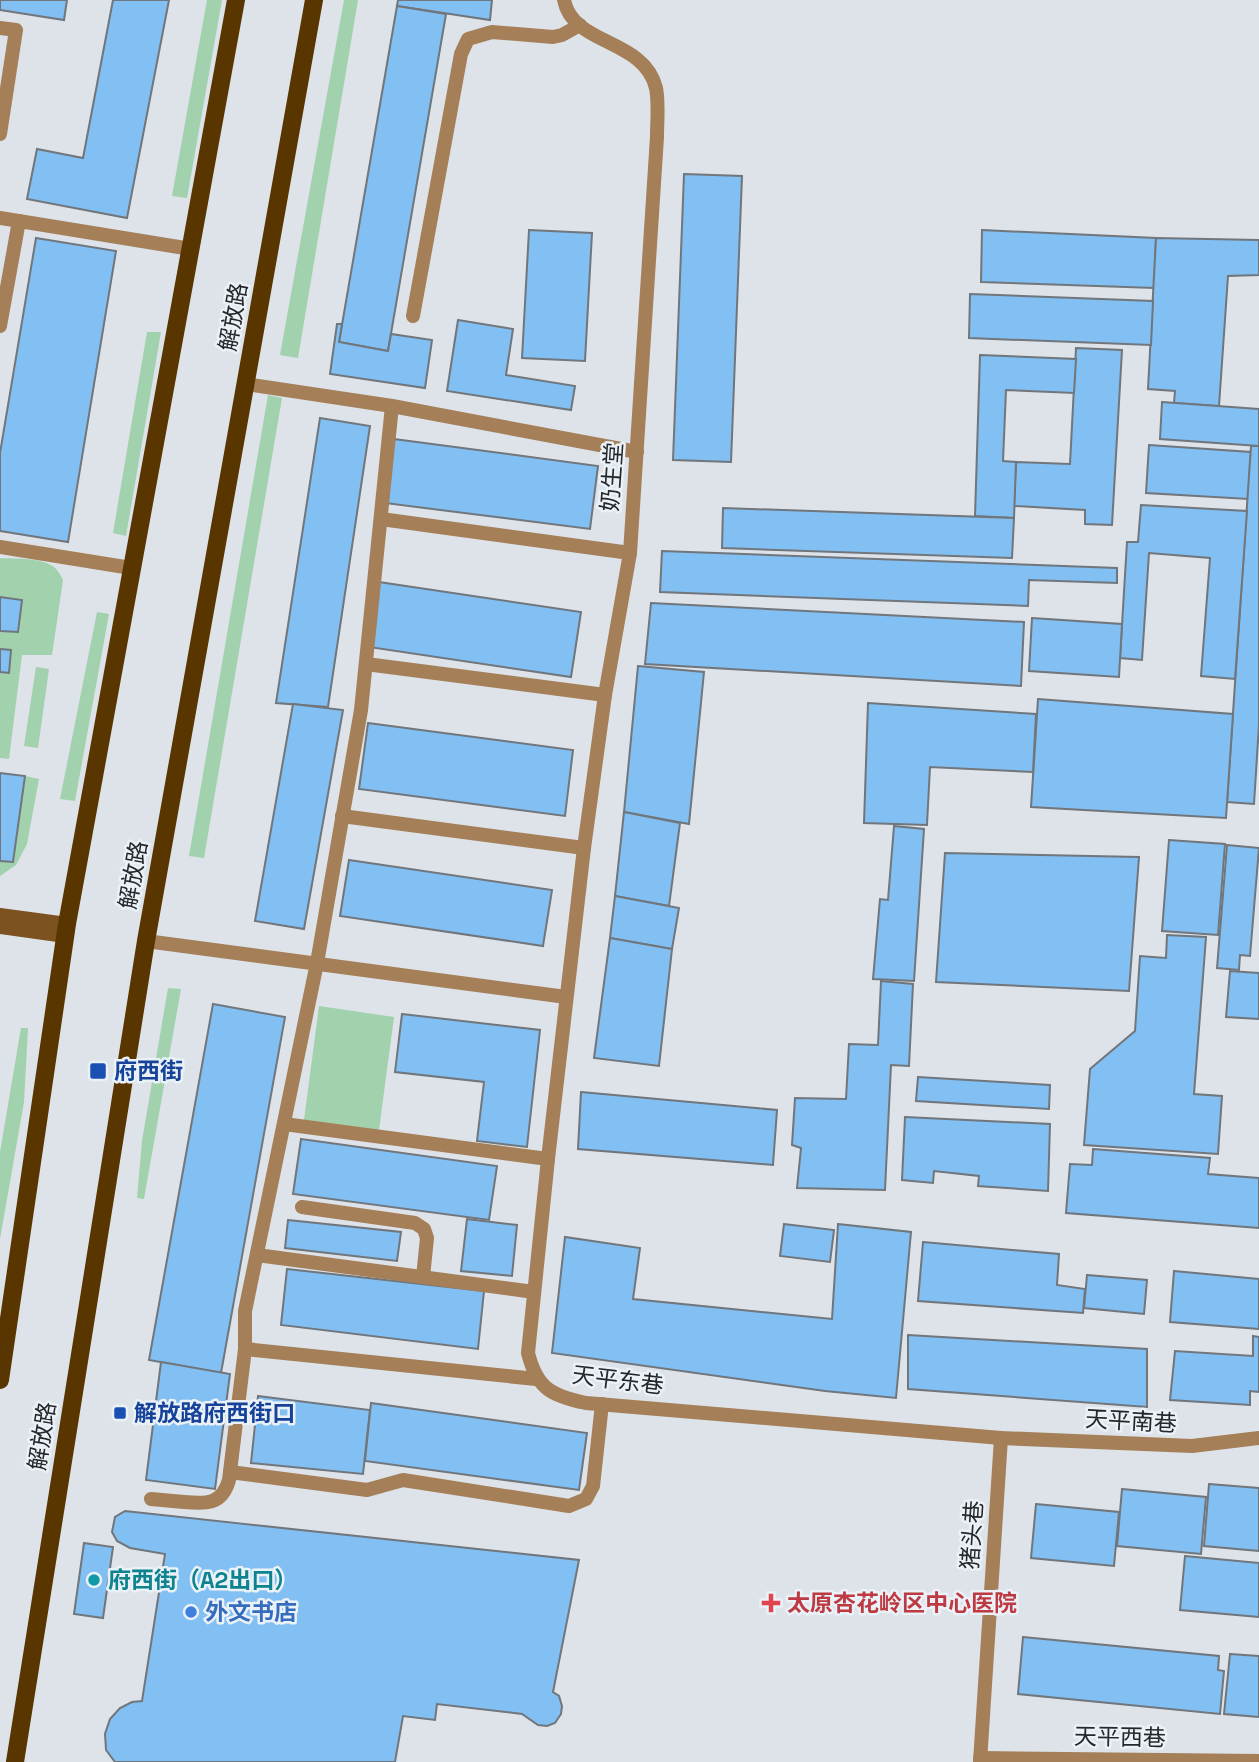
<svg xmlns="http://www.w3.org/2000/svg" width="1259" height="1762" viewBox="0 0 1259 1762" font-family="'Space Grotesk','Noto Sans SC',sans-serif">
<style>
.green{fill:#a2d1ae}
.building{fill:#82bff2;stroke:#70767b;stroke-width:2}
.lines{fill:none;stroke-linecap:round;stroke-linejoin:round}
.lane{stroke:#a47f58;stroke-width:14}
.street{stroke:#a47f58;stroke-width:14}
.secondary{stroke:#7b5220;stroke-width:14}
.primary{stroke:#593500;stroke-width:18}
.transit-dot{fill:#1a4fb4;stroke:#eaf1f7;stroke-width:2.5}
.culture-dot{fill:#0f9aa8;stroke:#eaf1f7;stroke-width:2.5}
.health-dot{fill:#e0444e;stroke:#eaf1f7;stroke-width:2.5}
.shop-dot{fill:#3f7fe0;stroke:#eaf1f7;stroke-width:2.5}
.labels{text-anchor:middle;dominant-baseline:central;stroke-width:5;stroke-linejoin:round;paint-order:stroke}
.street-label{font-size:23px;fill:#25272a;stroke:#eaf1f7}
.transit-label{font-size:23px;font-weight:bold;fill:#164399;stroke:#eaf1f7;text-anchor:start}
.culture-label{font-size:23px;font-weight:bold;fill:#0d838f;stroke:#eaf1f7;text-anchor:start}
.health-label{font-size:23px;font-weight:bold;fill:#be3a42;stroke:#eaf1f7;text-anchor:start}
.shop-label{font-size:23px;font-weight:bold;fill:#366cbe;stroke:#eaf1f7;text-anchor:start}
</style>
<rect width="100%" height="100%" fill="#dde3e9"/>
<g class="green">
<polygon points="207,0 222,0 187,198 172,196"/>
<polygon points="344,0 358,0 298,358 280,355"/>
<polygon points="147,332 161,332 126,536 113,533"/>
<polygon points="268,395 282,398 204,858 189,856"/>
<path d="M0,558C15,559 47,557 57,570C60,573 61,577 63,580L52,655H22L9,759L0,758Z"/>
<polygon points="97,612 109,614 75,801 60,799"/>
<polygon points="36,667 49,669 38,748 24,746"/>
<polygon points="25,776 39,779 27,844 16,865 0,876 0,861 13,862"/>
<polygon points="168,988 181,989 144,1199 137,1198 142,1141"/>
<polygon points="319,1006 394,1017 379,1130 304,1120"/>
<polygon points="21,1028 28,1028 24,1102 0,1239 0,1152"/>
</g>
<g class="building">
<polygon points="0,0 67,0 64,20 0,10"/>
<polygon points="113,0 169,0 127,218 27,199 37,149 83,158"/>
<polygon points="398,0 492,0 490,20 397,6"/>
<polygon points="397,6 446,14 388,351 339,342"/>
<polygon points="684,174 742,176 731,462 673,460"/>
<polygon points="529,230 592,233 585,361 522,358"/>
<polygon points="982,230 1156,238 1154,288 981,282"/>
<polygon points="36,238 116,251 68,542 0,531 0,453"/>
<polygon points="1156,238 1259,240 1259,275 1228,276 1219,406 1174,403 1175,391 1148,389"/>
<polygon points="970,294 1153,301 1151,345 969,338"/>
<polygon points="458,320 513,329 506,375 575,386 571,410 447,391"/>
<polygon points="337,324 342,324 339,342 388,351 391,334 432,340 425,388 330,374"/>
<polygon points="1076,348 1122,350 1112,525 1085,524 1085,510 1014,506 1016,462 1070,464"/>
<polygon points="980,355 1076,359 1074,393 1006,390 1003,461 1016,462 1014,518 975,516"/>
<polygon points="1162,402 1259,409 1259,446 1160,439"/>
<polygon points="320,418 370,426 328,707 276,703"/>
<polygon points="394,439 598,466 590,529 385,503"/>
<polygon points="1149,445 1251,452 1248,499 1146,493"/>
<polygon points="1251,446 1259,446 1259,725 1254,804 1227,802"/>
<polygon points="1141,505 1247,511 1235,679 1201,676 1210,558 1149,553 1142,660 1120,658 1127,542 1138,542"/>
<polygon points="723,508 1014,518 1012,558 722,548"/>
<polygon points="662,551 1117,568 1117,583 1029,580 1028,606 660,592"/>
<polygon points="379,582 581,612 571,677 369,647"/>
<polygon points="0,597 22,600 18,632 0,631"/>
<polygon points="651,603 1024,622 1021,686 645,664"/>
<polygon points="1032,618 1122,624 1119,677 1029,671"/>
<polygon points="0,649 11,650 9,673 0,672"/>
<polygon points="638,666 704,672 689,824 624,812"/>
<polygon points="1038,699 1233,714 1226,818 1031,807"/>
<polygon points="868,703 1036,714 1033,772 930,767 927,825 864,823"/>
<polygon points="293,704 343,710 304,929 255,921"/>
<polygon points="368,723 573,750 565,816 359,789"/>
<polygon points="0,773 25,776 13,862 0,861"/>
<polygon points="624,812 680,823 669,906 615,896"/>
<polygon points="894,826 924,829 914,981 873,979 880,899 888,900"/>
<polygon points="1169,840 1225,844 1218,935 1162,931"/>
<polygon points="1227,845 1259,848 1250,956 1240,955 1239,970 1217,968"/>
<polygon points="945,853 1139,857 1129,991 936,982"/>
<polygon points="349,860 552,890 543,946 340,916"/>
<polygon points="615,896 679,908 672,949 610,938"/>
<polygon points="1167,935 1206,937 1194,1094 1222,1096 1218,1154 1084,1145 1090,1069 1135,1031 1140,956 1166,958"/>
<polygon points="610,938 672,949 659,1066 594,1058"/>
<polygon points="1230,971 1259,973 1259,1019 1226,1017"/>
<polygon points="881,981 913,984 909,1066 891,1065 885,1190 797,1188 801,1148 792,1145 795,1098 846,1099 849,1044 878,1045"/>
<polygon points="213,1004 285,1017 221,1373 149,1360"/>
<polygon points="402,1014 540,1030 527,1147 477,1141 484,1082 395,1072"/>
<polygon points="918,1077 1050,1085 1049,1109 916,1101"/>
<polygon points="581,1092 777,1110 773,1165 578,1149"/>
<polygon points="905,1117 1050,1124 1048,1191 978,1186 979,1176 934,1171 933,1183 902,1180"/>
<polygon points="301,1139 497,1166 489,1220 293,1194"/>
<polygon points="1093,1149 1210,1158 1208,1174 1259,1178 1259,1228 1066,1213 1070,1164 1092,1165"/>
<polygon points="467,1219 517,1225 512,1276 461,1271"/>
<polygon points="288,1220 401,1232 397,1261 285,1248"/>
<polygon points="784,1224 834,1230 830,1262 780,1256"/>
<polygon points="838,1224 911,1232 896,1398 825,1391 552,1353 565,1237 640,1248 633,1299 832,1319"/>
<polygon points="923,1242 1059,1254 1057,1285 1085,1289 1083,1313 918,1301"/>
<polygon points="287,1269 484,1291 478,1349 281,1325"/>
<polygon points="1174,1271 1259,1279 1259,1329 1170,1322"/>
<polygon points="1087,1275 1147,1280 1144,1314 1084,1308"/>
<polygon points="908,1335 1147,1349 1147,1407 908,1389"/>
<polygon points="1253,1336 1259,1337 1259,1392 1250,1391 1250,1405 1170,1400 1175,1351 1253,1356"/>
<polygon points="161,1362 230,1374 215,1489 146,1480"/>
<polygon points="258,1396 370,1410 363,1474 251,1463"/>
<polygon points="371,1403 587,1433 579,1490 365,1461"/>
<polygon points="1209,1484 1259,1488 1259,1551 1204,1546"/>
<polygon points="1122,1489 1206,1497 1201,1554 1117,1546"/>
<polygon points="1036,1504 1119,1512 1114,1566 1031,1558"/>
<polygon points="125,1511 579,1560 553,1692 559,1696 562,1706 561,1714 555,1723 547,1726 538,1725 522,1714 437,1704 435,1720 403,1716 395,1762 115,1762 106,1750 105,1734 110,1719 120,1708 132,1702 142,1701 165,1554 130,1548 117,1541 112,1532 115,1517"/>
<polygon points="84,1543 113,1547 103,1618 74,1614"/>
<polygon points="1185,1556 1259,1563 1259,1617 1180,1610"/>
<polygon points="1023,1637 1219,1656 1218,1670 1224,1671 1220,1714 1018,1694"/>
<polygon points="1230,1654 1259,1656 1259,1717 1224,1714"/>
</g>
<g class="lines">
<g class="lane">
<polyline points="0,28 16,30 0,134"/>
<polyline points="0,218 191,249"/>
<polyline points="413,316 461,54 468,39 492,32 553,37 562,35 580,25"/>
<polyline points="0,326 19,221"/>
<polyline points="381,519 630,553"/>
<polyline points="366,664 605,695"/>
<polyline points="342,816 584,848"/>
<polyline points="284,1124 548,1159"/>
<polyline points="302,1207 415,1223 424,1229 427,1238 423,1277"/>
<polyline points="257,1255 534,1292"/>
<polyline points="245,1349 536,1379"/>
<polyline points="230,1472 367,1490 403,1480 569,1506 586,1499 593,1486 602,1404"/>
<path d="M151,1499C162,1500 173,1501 184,1502C206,1504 222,1505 229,1480L245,1349V1311L317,963L361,710L392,406"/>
</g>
<g class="street">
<path d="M564,0C573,46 644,38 656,88C659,103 657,121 657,137L630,553L605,695L584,848L548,1159L528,1353C537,1389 552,1396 586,1403L1001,1438L1192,1446L1259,1438"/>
<polyline points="246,384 392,406 637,452"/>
<polyline points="0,547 131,568"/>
<polyline points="146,941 566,997"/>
<polyline points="980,1758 1259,1761"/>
<polyline points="980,1762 1001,1438"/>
</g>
<g class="secondary">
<polyline points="0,915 67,924"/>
<polyline points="0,927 65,936"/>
</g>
<g class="primary">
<polyline points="0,1380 67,924 236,0"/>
<polyline points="15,1762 146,941 314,0"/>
</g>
</g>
<g class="transit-dot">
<rect x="89" y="1062" width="18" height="18" rx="3.5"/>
<rect x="113" y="1406" width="14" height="14" rx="3.5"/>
</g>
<circle class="culture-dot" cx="94" cy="1580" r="7"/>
<path class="health-dot" d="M767.5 1592.5h7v7h7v7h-7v7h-7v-7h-7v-7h7z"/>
<circle class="shop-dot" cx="191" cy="1612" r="7"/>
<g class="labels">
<g class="street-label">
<text transform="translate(233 317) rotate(-80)">解放路</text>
<text transform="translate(612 477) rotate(-86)">奶生堂</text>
<text transform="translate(133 875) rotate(-80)">解放路</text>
<text transform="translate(618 1380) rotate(7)">天平东巷</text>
<text transform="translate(1131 1421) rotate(3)">天平南巷</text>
<text transform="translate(42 1436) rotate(-81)">解放路</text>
<text transform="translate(972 1535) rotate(-86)">猪头巷</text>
<text transform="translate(1120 1737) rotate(1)">天平西巷</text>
</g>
<g class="transit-label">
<text x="114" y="1071">府西街</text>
<text x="134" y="1413">解放路府西街口</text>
</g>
<g class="culture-label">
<text x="108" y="1580">府西街（A2出口）</text>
</g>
<g class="health-label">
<text x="787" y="1603">太原杏花岭区中心医院</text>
</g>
<g class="shop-label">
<text x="205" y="1612">外文书店</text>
</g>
</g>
</svg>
